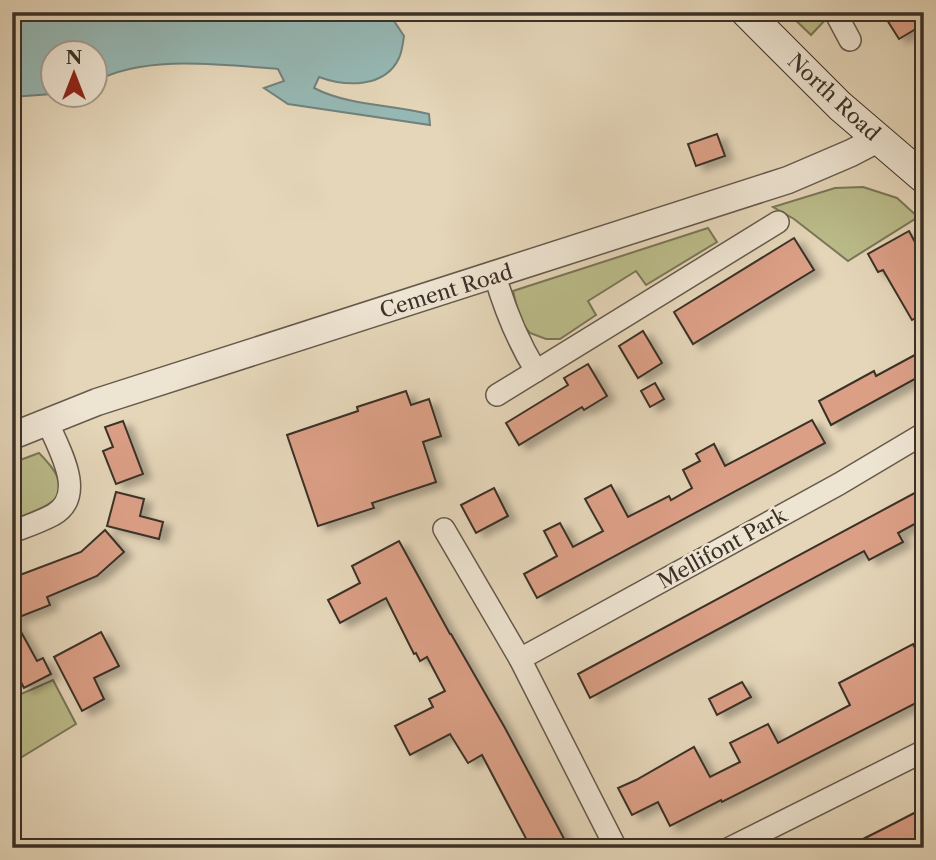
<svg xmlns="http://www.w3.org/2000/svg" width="936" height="860" viewBox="0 0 936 860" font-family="'Libre Caslon Text',serif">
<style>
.green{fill:#bbbc8a;stroke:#7a7658;stroke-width:2}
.water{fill:#96b8b4;stroke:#71827c;stroke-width:2}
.building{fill:#db9f86;stroke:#3a3027;stroke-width:2;filter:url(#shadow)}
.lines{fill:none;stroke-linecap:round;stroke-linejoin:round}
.minor-casing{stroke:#655a4c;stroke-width:24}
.tertiary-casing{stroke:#655a4c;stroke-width:29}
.secondary-casing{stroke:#3a3027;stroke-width:32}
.minor{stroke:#eee4d2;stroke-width:21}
.tertiary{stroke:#eee4d2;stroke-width:26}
.secondary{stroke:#eee4d2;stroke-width:30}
.labels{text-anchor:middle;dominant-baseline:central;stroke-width:5;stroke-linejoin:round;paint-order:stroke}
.street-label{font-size:21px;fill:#3a3027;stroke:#eee4d2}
</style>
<defs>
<filter id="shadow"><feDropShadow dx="8" dy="4.5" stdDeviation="3.5" flood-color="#0004"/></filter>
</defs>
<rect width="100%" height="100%" fill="#e5d6b9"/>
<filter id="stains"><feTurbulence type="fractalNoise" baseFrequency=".00286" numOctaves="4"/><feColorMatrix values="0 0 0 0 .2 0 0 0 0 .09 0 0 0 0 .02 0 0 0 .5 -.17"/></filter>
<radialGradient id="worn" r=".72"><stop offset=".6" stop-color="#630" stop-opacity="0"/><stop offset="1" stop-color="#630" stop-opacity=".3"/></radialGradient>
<g class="green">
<polygon points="787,12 824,12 827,18 811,35"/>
<polygon points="863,187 897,198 918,217 848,261 794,219 773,207 835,188"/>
<polygon points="708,228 717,242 646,285 636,271 588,301 596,315 560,339 546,339 530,333 521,323 513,291"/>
<path d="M39,453C82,496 53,504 12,520V463Z"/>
<polygon points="53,680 76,724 12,763 12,681 19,695"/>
</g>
<path class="water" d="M12,12H388L404,36C403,43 402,52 399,58C385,88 346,87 319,77L314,88C349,106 390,104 429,114L430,125L288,104L264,88L284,81L278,69C223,65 143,54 95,82L94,52H52V94L12,97Z"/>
<g class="building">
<polygon points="882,12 924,12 924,24 899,39"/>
<polygon points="717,134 725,156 696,166 688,144"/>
<polygon points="909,231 924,259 924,313 912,320 883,270 878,272 868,254"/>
<polygon points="794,238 814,270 693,344 674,312"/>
<polygon points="643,331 662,363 638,378 619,346"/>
<polygon points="924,350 924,374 831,425 819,401 874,371 876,376"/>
<polygon points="588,364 607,396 584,410 582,407 519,445 506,423 568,385 564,378"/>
<polygon points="655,383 664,399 650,407 641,391"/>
<polygon points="406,391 411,405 429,399 441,436 423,442 436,482 372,503 374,508 318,526 287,435 358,411 357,407"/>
<polygon points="812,420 825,443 537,598 524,574 557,556 544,531 560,523 573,547 603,531 585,499 611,485 628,517 669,496 671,500 692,488 683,470 700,461 696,454 714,444 725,466"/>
<polygon points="123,421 143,474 116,484 103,451 113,447 105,427"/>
<polygon points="494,488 508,516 476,533 461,505"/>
<polygon points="924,488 924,519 898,533 903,542 869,560 864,551 590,698 578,674"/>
<polygon points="116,492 144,499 140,516 163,522 159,539 107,526"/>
<polygon points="105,530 124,552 97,576 47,597 50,605 14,619 37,661 43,658 51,674 24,688 12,665 12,578 81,552"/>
<polygon points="399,541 450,634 451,634 505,728 569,848 531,848 482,755 468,763 450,734 410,755 395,726 433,707 429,699 445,691 427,657 420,661 416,653 414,654 386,598 340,623 328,600 360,583 352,566"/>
<polygon points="101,632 119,666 94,678 104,699 82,711 54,657"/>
<polygon points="913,644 924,666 924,699 722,802 721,800 670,826 658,802 632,815 618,788 636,780 694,747 710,777 740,762 730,743 768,724 778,743 850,705 839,683"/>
<polygon points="742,682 751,697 717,715 709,699"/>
<polygon points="924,808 924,848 845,848 883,829"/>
</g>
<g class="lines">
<defs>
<g id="minor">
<polyline points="835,12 850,40"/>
<path d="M495,276C505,310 517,340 536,371"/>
<polyline points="497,395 778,222"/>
<polyline points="444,529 520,659 616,848"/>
<path d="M12,532C25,527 40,522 53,515C88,495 58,448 47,421"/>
<polyline points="520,659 839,484 923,434"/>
<polyline points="730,848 924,751"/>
</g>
<polyline id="tertiary" points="12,436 97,402 788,180 851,153 878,139"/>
<polyline id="secondary" points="746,12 840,106 924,178"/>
</defs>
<use href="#minor" class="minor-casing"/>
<use href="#tertiary" class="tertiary-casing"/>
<use href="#secondary" class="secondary-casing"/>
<use href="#minor" class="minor"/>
<use href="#tertiary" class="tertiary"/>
<use href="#secondary" class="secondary"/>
</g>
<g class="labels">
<g class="street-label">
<text transform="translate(834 97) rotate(43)">North Road</text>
<text transform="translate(446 291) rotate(-17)">Cement Road</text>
<text transform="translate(722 548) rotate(-29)">Mellifont Park</text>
</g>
</g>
<rect width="936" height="860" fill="none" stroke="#e5d6b9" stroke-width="42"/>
<rect x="14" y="14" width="908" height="832" fill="none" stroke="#3a3027" stroke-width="3.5"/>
<rect x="21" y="21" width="894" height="818" fill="none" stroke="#3a3027" stroke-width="2"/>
<g transform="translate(74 74)"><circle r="33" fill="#eee4d2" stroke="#a69c8e" stroke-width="2"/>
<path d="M0-5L12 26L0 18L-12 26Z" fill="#8f2418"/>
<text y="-10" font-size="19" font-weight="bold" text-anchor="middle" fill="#3a3027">N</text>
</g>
<rect width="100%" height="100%" filter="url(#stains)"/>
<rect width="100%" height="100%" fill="url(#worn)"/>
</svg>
